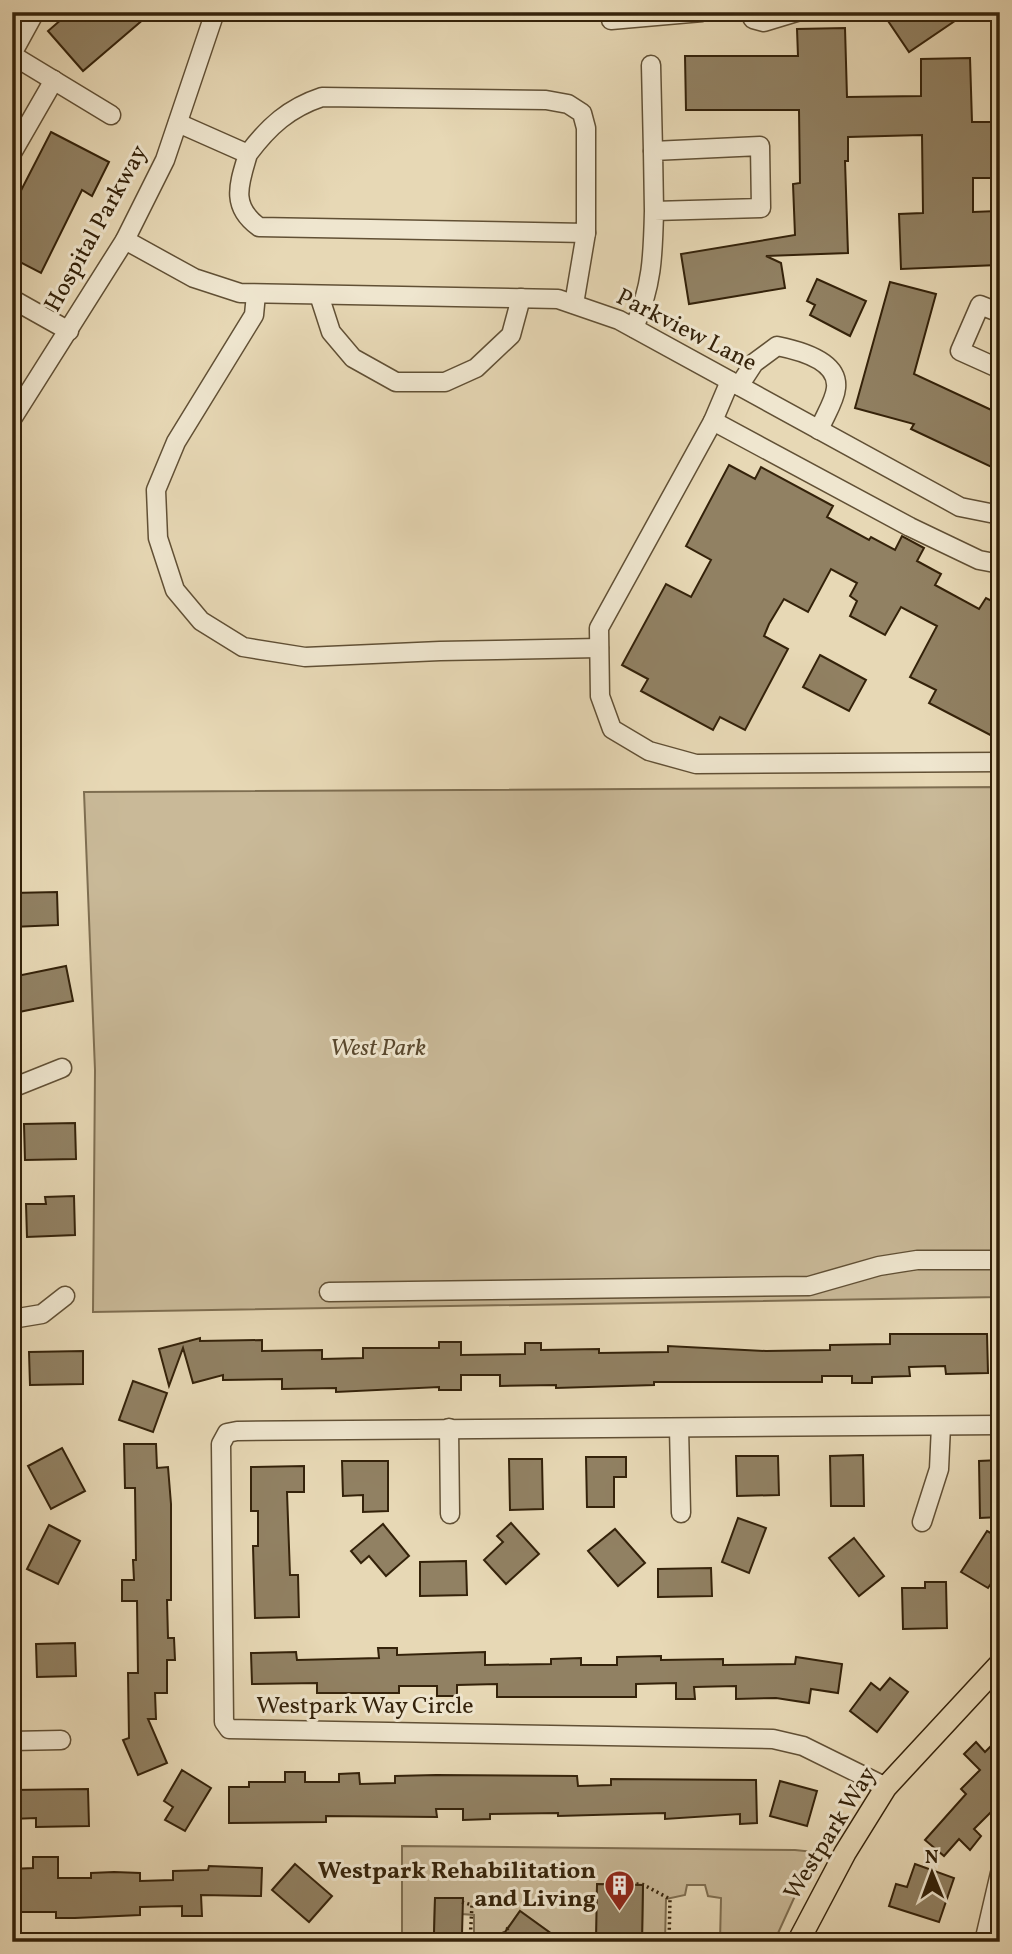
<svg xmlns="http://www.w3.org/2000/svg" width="1012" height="1954" viewBox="0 0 1012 1954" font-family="Vollkorn,serif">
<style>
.green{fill:#c9b998;stroke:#7e6e51;stroke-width:2}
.building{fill:#918163;stroke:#34220a;stroke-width:2}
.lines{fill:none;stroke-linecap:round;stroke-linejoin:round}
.minor-casing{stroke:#615035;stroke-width:21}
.major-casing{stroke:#34220a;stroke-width:24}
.path{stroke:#34220a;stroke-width:3.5;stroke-dasharray:2 3.5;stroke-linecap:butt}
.minor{stroke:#efe6cf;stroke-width:18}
.major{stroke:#e7d8b5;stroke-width:21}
.labels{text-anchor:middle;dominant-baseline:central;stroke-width:6;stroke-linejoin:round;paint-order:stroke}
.street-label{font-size:24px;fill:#34220a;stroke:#efe6cf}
.park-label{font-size:24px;font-style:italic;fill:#59482e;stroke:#efe6cf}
.poi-label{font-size:24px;font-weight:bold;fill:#34220a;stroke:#efe6cf;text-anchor:end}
</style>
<rect width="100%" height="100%" fill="#e7d8b5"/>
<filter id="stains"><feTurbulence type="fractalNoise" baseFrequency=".00286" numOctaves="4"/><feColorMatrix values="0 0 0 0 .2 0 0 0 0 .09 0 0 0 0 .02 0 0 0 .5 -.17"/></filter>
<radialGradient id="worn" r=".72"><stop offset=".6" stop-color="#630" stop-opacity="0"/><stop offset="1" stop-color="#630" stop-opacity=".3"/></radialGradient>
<g class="green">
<polygon points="1000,787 1000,1297 93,1312 95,1070 84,792"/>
<polygon points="402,1846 795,1850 815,1852 774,1942 720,1942 721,1898 708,1896 705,1885 687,1885 685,1895 666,1899 665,1942 642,1942 643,1885 598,1884 596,1942 563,1942 520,1911 498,1942 474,1942 474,1915 462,1914 462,1898 435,1898 434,1933 421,1942 402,1942"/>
</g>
<g class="building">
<polygon points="70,12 152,12 83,71 48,31"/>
<polygon points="882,12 968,12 909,52"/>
<polygon points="845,28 847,97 921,96 921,59 970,58 972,122 1000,122 1000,178 973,178 973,212 997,211 998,265 901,269 899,214 923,213 922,135 848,137 848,161 845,161 848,253 766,256 781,263 785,288 689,304 681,254 795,235 793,184 800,183 799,110 686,110 685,56 798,56 797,29"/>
<polygon points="51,132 109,162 92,196 82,190 41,273 12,258 12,208"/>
<polygon points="817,279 866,301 850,336 810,315 815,305 807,301"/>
<polygon points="890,282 936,294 914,374 1000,414 1000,471 911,429 914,424 855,408"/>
<polygon points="729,465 755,479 761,467 833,506 827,517 869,540 871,537 895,550 902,536 924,548 917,561 941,574 935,585 979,609 986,598 1000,605 1000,740 929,703 936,690 910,677 937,626 901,607 885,635 850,616 857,601 850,596 857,583 831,569 808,612 784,599 769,624 764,636 788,649 745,730 720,717 713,730 641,691 648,679 622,665 666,584 691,597 711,560 686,546"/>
<polygon points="820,655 866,680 849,711 803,687"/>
<polygon points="57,892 58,925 12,927 12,893"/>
<polygon points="66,966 73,1001 19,1012 12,977"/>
<polygon points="75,1123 76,1159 25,1160 24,1124"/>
<polygon points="74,1196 75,1235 27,1237 26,1204 46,1204 45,1197"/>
<polygon points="890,1334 987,1334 988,1373 946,1374 945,1366 909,1367 910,1376 872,1377 872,1383 852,1383 852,1376 822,1376 822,1382 654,1382 654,1385 556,1388 556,1385 500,1386 500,1375 461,1375 461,1390 439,1390 439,1387 336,1392 336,1388 282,1389 282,1379 223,1380 223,1375 193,1383 183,1348 169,1386 159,1349 200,1338 200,1341 262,1340 262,1351 322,1350 322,1359 363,1358 363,1348 439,1348 439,1342 461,1342 461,1355 525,1354 525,1343 541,1343 541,1350 599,1349 599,1353 668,1352 668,1346 766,1351 830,1350 830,1345 890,1344"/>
<polygon points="83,1351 83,1384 30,1385 29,1352"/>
<polygon points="133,1381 167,1393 153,1432 119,1420"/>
<polygon points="124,1444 156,1444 157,1468 168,1467 171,1504 171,1600 167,1600 168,1638 174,1638 175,1660 167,1660 167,1693 155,1693 156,1719 148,1719 167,1763 138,1775 123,1740 129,1738 128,1673 138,1673 137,1601 122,1601 122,1580 134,1580 133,1560 136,1560 135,1488 125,1488"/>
<polygon points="62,1448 85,1491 51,1509 28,1466"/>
<polygon points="863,1455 864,1506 831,1506 830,1456"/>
<polygon points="736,1456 778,1456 779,1495 737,1496"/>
<polygon points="586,1457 626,1457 626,1477 614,1477 614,1507 587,1507"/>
<polygon points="509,1459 542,1459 543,1509 510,1510"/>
<polygon points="1000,1460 1000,1517 980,1518 979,1461"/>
<polygon points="342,1461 388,1461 388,1511 363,1512 363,1495 343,1496"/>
<polygon points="304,1466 304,1492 287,1492 290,1575 298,1575 299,1617 255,1618 253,1546 258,1546 258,1511 251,1511 251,1467"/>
<polygon points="738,1518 766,1528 749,1573 722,1562"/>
<polygon points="511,1523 539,1554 506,1584 484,1560 503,1542 497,1536"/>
<polygon points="383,1524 409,1556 386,1576 369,1556 361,1563 351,1551"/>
<polygon points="49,1525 80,1541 58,1584 27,1569"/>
<polygon points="615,1529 645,1563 618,1586 588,1551"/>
<polygon points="987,1531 1000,1538 1000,1570 988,1588 961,1572"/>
<polygon points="854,1538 884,1576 859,1596 829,1558"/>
<polygon points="466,1561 467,1595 420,1596 420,1562"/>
<polygon points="711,1568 712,1596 658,1597 658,1569"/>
<polygon points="925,1582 946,1582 947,1628 903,1629 902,1588 925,1588"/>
<polygon points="75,1643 76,1676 37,1677 36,1644"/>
<polygon points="378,1648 397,1648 397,1655 485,1652 485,1665 551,1664 551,1659 581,1658 581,1665 617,1665 617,1657 661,1656 661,1660 723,1659 723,1665 795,1664 796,1657 842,1664 838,1693 811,1689 809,1703 776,1698 736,1699 736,1686 694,1687 695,1699 676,1699 676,1683 636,1684 636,1697 497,1697 497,1684 457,1685 457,1696 437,1696 437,1686 399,1686 399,1693 317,1693 317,1683 252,1684 251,1653 296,1652 297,1660 379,1658"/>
<polygon points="890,1678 908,1692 877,1732 850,1711 871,1683 880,1690"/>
<polygon points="1000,1737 1000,1803 974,1829 981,1836 970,1850 959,1839 944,1856 925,1840 966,1794 961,1789 980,1770 964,1754 976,1742 985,1752"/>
<polygon points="182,1770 211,1788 185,1831 165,1820 173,1807 164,1801"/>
<polygon points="285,1772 305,1772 305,1782 339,1782 339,1774 359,1773 360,1784 395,1783 395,1776 436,1775 577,1776 578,1786 611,1785 611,1779 756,1780 757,1823 740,1824 740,1814 665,1819 665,1813 558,1816 558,1813 490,1814 490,1819 463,1820 463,1809 436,1809 437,1817 326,1816 326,1822 229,1823 229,1787 249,1787 249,1782 285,1782"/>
<polygon points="780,1781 817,1791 807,1826 770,1816"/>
<polygon points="88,1789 89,1826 36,1827 36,1818 12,1819 12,1790"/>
<polygon points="33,1857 58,1857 58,1878 91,1878 91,1873 114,1872 140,1873 140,1881 173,1880 173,1871 208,1870 209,1866 262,1868 261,1896 201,1895 202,1916 182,1916 182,1906 140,1907 140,1915 75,1918 56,1918 56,1912 12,1912 12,1869 33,1868"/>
<polygon points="295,1864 332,1896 309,1922 272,1890"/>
<polygon points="915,1864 954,1878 939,1922 889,1906 896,1884 907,1887"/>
<polygon points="597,1884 643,1885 642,1942 596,1942"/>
<polygon points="435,1898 463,1898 462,1934 434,1933"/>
<polygon points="520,1911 563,1942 498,1942"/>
</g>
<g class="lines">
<defs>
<g id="minor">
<polyline points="749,12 753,19 764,22 797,12"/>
<polyline points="611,20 702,12"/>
<polyline points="12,54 35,12"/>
<polyline points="12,55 111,115"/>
<polyline points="651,65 653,151"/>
<path d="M178,123L248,154C239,184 230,206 259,227L586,233V128L582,113L568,104L546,100L322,97C289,108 269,126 248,154"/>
<polyline points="12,153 54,80"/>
<polyline points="125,240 194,278 240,293 558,299 619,320 960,507 1000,515"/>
<polyline points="256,294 254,315 176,442 156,490 158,538 175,590 201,621 243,647 305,657 440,651 599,648"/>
<polyline points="319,295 331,332 353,358 396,382 445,382 476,368 511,335 521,298"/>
<polyline points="12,299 69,331"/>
<polyline points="574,304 586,233"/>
<polyline points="1000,313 980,305 960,351 1000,369"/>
<path d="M634,328C652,286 653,257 654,211L761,208L760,146L653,151L654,211"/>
<polyline points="730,381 713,421 599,628 600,696 612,729 649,751 696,764 1000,762"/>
<path d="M739,386L754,363L777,346C797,350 839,360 836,388C835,401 824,417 819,430"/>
<polyline points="12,419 125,240 165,160 215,12"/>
<polyline points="713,421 910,527 979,560 1000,564"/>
<polyline points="12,1088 62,1068"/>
<polyline points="329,1292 809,1286 879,1266 917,1260 1000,1260"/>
<polyline points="12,1319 42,1314 65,1296"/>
<polyline points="449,1428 450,1514"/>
<polyline points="679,1428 681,1513"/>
<polyline points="922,1522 939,1469 941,1426"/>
<polyline points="12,1741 61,1740"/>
<polyline points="886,1787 803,1746 773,1739 229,1729 224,1722 221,1444 227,1433 237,1431 1000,1425"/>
<polyline points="984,1942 1000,1873"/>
</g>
<polyline id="major" points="798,1942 845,1853 886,1787 1000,1664"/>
</defs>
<use href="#minor" class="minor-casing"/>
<use href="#major" class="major-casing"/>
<g class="path">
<polyline points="620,1884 642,1884 670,1899 669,1942"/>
<polyline points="462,1902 472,1905 470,1942"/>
<polyline points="446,1934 470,1935"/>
<polyline points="472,1934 480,1934 490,1942"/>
<polyline points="496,1942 508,1928"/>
</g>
<use href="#minor" class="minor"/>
<use href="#major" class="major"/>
</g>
<defs>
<symbol id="building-pin" viewBox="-11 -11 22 30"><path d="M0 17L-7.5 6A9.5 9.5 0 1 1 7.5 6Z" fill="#8f2418" stroke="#efe6cf"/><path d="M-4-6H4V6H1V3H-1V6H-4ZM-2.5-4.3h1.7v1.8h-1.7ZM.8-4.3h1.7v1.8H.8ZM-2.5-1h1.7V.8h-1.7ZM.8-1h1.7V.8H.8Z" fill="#fff"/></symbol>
</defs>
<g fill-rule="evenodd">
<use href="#building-pin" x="602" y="1868" width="35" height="47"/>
</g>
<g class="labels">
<g class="street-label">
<text transform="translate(97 229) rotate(-61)">Hospital Parkway</text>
<text transform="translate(686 331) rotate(27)">Parkview Lane</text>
<text x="365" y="1707">Westpark Way Circle</text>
<text transform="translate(831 1834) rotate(-58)">Westpark Way</text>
</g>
<g class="park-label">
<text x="378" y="1049">West Park</text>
</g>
<g class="poi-label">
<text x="596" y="1872">Westpark Rehabilitation<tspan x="596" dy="28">and Living</tspan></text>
</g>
</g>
<rect width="1012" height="1954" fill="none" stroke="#e7d8b5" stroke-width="42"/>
<rect x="14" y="14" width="984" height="1926" fill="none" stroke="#34220a" stroke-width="3.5"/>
<rect x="21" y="21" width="970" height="1912" fill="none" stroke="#34220a" stroke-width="2"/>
<g transform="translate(932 1873) rotate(359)" stroke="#efe6cf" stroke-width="5" paint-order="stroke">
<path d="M0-5L12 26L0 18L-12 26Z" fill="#34220a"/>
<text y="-10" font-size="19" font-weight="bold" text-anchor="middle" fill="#34220a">N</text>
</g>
<rect width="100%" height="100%" filter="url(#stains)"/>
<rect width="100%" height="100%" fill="url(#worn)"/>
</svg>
